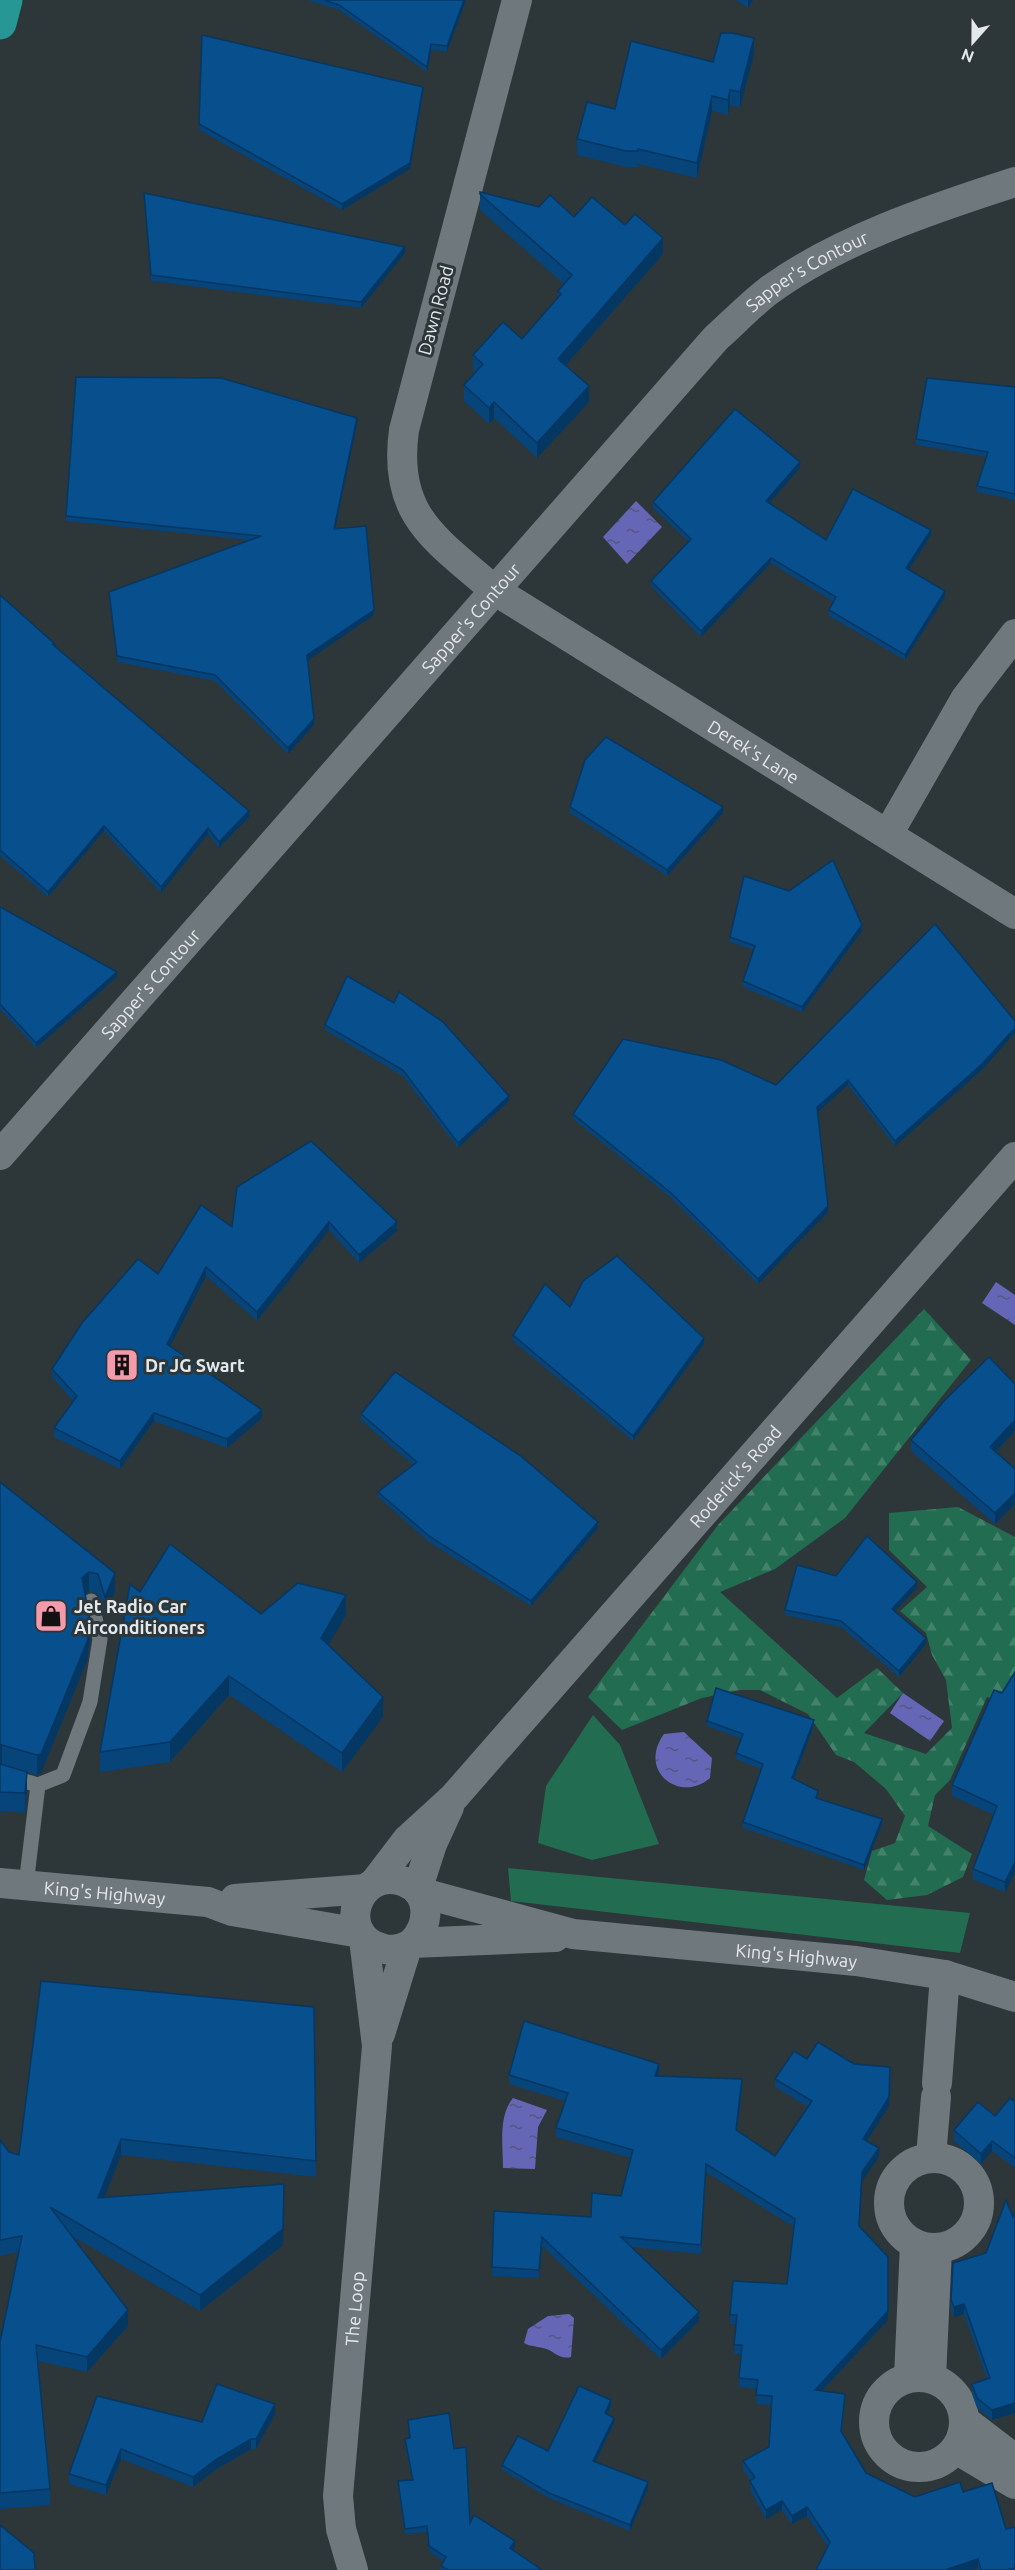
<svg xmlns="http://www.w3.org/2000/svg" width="1015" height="2570" viewBox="0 0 1015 2570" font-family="Ubuntu,sans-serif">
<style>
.grass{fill:#226c51}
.forest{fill:url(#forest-firs)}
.water{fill:url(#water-ripples)}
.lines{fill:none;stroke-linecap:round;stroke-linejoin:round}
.service{stroke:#6f797d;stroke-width:15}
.minor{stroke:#6f797d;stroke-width:30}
.motorway{stroke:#279796;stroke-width:33}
.wall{fill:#064479}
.shaded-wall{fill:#053763}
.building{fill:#074f8d;stroke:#053763;stroke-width:1.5}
.labels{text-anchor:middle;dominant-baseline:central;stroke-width:6;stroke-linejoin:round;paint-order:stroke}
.street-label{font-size:18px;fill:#e3e9eb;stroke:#2d3639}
.poi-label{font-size:18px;font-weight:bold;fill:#e3e9eb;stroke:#2d3639;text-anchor:start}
</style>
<defs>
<pattern id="forest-firs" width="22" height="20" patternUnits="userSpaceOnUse" patternTransform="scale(1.5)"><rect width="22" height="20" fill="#226c51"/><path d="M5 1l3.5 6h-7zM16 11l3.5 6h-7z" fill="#42816a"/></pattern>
<pattern id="water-ripples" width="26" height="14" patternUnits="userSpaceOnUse" patternTransform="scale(1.5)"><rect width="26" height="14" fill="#6567b6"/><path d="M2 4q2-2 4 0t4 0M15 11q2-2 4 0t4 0" fill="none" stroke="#54567e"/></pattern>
</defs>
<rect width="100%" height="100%" fill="#2d3639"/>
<g class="grass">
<polygon points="593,1715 620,1745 659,1844 592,1860 538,1843 546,1786"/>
<polygon points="508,1868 970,1913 960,1953 511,1901"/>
</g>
<polygon class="forest" points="924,1309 971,1360 845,1518 775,1569 720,1592 837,1698 877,1668 903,1693 864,1733 926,1754 952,1728 946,1680 932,1655 926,1633 900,1611 927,1587 889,1550 889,1513 958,1507 1015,1537 1015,1707 987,1697 950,1780 935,1795 928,1826 972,1854 963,1877 927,1895 887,1900 864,1880 872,1851 895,1843 905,1816 886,1789 854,1762 836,1755 808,1714 760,1690 740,1690 702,1698 622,1730 588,1697 718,1525"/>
<g class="water">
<polygon points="636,501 662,527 627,564 603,537"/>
<polygon points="996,1282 1015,1295 1015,1325 982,1303"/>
<polygon points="903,1693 944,1721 930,1741 890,1713"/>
<path d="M684,1732L712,1758L710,1778C680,1804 637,1771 664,1734Z"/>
<path d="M513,2098L547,2110L538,2127L535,2169L503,2168C503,2146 498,2116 513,2098Z"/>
<path d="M569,2314L574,2318L571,2357C558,2360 554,2350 543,2348C535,2346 531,2347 524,2343L528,2329L548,2316Z"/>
</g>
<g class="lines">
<g class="service">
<polyline points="0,1774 38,1785 63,1775 90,1702 100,1639 91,1601"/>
<polyline points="26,1885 38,1785"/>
</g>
<g class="minor">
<path id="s1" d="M517,0L404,430C392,516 436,539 494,590L1015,914"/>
<polyline points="888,834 966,698 1015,634"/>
<path id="s2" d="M0,1155L716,338C733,323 749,306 767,292C835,241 934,208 1015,182"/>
<path id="s3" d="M375,1882L407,1840L454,1797L1015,1157"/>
<path id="s4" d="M0,1883L208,1902L232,1911L360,1933"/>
<polyline points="417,1890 432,1844 449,1807"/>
<path id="s5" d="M419,1892L573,1934L856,1961L945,1975L1015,1997"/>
<polyline points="235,1899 366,1889"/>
<path d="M412,1943C430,1925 432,1893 405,1882C357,1864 334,1935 381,1948C392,1952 403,1949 412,1943L555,1937"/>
<polyline points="380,2034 407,1947"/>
<polyline points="937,2083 945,1975"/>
<polyline points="931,2157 936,2097"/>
<circle cx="934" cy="2203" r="45"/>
<circle cx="919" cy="2422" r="45"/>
<polyline points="909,2377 915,2244"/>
<polyline points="931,2378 937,2248"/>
<polyline points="965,2421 1015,2459"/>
<polyline points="956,2449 1015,2484"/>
<path id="s6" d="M353,2570L341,2529L338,2496L377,2046L364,1939"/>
</g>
<polyline class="motorway" points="0,23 6,0"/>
</g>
<g class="wall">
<polygon points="307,0 466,0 447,52 431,50 427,72 339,10"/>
<polygon points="736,0 753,0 748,8"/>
<polygon points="202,35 423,93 410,169 342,210 199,130"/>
<polygon points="754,54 740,108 730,105 728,115 712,111 697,178 638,164 638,167 626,167 577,155 577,139 615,109 713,62"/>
<polygon points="144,193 405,253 361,308 151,281"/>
<polygon points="480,194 574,217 625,225 663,254 566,365 589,402 537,458 494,418 489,424 464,401 464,385 475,373 473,371 473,355 522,339 558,297 558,291 564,284 480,210"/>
<polygon points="1015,387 1015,500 977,492 977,486 987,457 916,445 916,439"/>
<polygon points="357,423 335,529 374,615 307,660 314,725 288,754 215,681 117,662 109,592 249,540 66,521 66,516"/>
<polygon points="800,468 769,503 826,540 931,535 909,570 945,597 905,660 829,616 829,610 834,602 771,563 701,637 651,586 651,581 689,542 653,508 653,502"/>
<polygon points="0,595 56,645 56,647 249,817 219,848 208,834 161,893 104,831 48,897 0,856"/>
<polygon points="570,807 723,813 667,876 570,813"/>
<polygon points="0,907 117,977 36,1048 0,1009"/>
<polygon points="862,931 802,1012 743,987 743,981 754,950 730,942 730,937"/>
<polygon points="394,1003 509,1101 458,1148 403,1076 325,1030 325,1025"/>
<polygon points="1015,1021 1015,1033 982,1070 895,1146 848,1085 817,1112 828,1212 758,1284 670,1197 573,1119 573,1114 776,1085"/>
<polygon points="237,1187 397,1231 359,1263 329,1230 257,1321 206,1276 170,1347 262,1418 227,1448 154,1421 120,1469 54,1437 54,1428 73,1401 52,1377 52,1369 158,1274 232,1227"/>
<polygon points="513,1335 704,1344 633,1441 513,1341"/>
<polygon points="1015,1384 1015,1431 996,1452 1015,1469 1015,1504 995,1524 911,1451 911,1440"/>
<polygon points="361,1414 598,1528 531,1606 429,1542 378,1497 378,1492 413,1465 361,1420"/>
<polygon points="0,1482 115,1573 115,1592 105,1617 98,1594 89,1591 85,1595 90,1639 87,1661 41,1773 37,1775 1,1765 27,1792 25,1813 0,1811"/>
<polygon points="836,1576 917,1588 895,1611 926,1644 899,1677 841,1627 785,1615 785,1610"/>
<polygon points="140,1592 261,1614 346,1615 328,1645 383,1717 342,1772 229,1695 170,1762 100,1772 100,1752"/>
<polygon points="1015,1672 1015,1873 1005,1892 973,1880 973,1869 994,1815 952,1796 952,1785 1002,1693"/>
<polygon points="707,1721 814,1725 794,1779 818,1797 818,1799 882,1824 864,1870 743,1828 743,1822 761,1769 736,1759 736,1753 742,1739 707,1726"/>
<polygon points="314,2007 316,2177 121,2155 104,2198 283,2245 200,2311 72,2236 128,2326 87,2372 38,2361 50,2489 50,2505 0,2509 0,2342 18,2252 0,2256 0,2140 9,2152 19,2155"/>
<polygon points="807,2059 854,2064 890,2067 889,2106 867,2141 879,2157 862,2181 859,2227 888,2320 822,2391 845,2403 842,2432 866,2473 915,2497 963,2492 1015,2570 978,2570 978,2568 828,2547 807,2516 792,2524 782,2510 766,2519 750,2490 751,2481 743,2470 743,2461 769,2447 771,2405 756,2404 757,2389 739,2387 741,2354 734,2354 736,2324 730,2324 730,2315 787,2284 794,2227 706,2172 701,2254 631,2247 699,2321 661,2359 542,2246 539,2278 492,2276 494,2211 591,2217 621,2196 631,2158 556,2137 556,2128 565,2101 509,2084 509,2075 659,2073 658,2077 742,2088 737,2130 775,2156 808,2107 775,2087 775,2079"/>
<polygon points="1015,2102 1015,2168 992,2151 981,2164 954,2141 954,2130 995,2116"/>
<polygon points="1015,2212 1015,2413 992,2420 977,2408 972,2394 972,2384 987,2379 964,2314 954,2317 951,2310 951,2300 986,2253 1013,2217"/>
<polygon points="97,2396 202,2422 275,2414 256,2449 251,2449 215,2470 193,2487 121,2459 106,2495 69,2484 69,2474"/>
<polygon points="611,2406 607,2414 614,2423 595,2462 648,2488 630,2531 549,2498 502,2470 502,2465 548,2451"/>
<polygon points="408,2420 454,2449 470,2523 515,2547 513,2550 542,2570 441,2570 441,2566 444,2561 429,2552 427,2532 405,2534 398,2487 398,2481 412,2480 405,2444 405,2439 409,2438"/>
</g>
<g class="shaded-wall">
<polygon points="464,0 466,0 447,52 447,46"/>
<polygon points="748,0 753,0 748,8"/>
<polygon points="754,38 754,54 740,108 740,92"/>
<polygon points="431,44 431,50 427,72 427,67"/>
<polygon points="423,87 423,93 410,169 342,210 342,204"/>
<polygon points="730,90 730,105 728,115 728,100"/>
<polygon points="712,96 712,111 697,178 697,163"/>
<polygon points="663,238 663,254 558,374 558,359"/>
<polygon points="405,247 405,253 361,308 361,302"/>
<polygon points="589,386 589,402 537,458 537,443"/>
<polygon points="494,402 494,418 489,424 489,408"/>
<polygon points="357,418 357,423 334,535 334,529"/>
<polygon points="800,462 800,468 766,507 766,501"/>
<polygon points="931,530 931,535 906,574 906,568"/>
<polygon points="771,558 771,563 701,637 701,631"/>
<polygon points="945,591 945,597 905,660 905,655"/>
<polygon points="374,610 374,615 307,661 307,655"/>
<polygon points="314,719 314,725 288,754 288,748"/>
<polygon points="723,807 723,813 667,876 667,870"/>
<polygon points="249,811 249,817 219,848 219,842"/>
<polygon points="104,826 104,831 48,897 48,892"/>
<polygon points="208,828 208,834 161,893 161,887"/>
<polygon points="862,925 862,931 802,1012 802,1007"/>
<polygon points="117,972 117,977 36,1048 36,1043"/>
<polygon points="1015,1028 1015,1033 982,1070 895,1146 895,1141"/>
<polygon points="848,1080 848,1085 817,1113 817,1107"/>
<polygon points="509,1096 509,1101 458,1148 458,1143"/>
<polygon points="828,1206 828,1212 758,1284 758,1279"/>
<polygon points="329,1222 329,1230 257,1321 257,1312"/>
<polygon points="397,1222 397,1231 359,1263 359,1255"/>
<polygon points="206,1267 206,1276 167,1353 167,1344"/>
<polygon points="704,1338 704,1344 633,1441 633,1436"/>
<polygon points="262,1410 262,1418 227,1448 227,1439"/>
<polygon points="154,1413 154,1421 120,1469 120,1461"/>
<polygon points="1015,1420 1015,1431 990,1458 990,1447"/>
<polygon points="1015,1493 1015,1504 995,1524 995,1513"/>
<polygon points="598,1522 598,1528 531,1606 531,1601"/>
<polygon points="89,1572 89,1591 82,1598 82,1578"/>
<polygon points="115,1573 115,1592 105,1617 105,1597"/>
<polygon points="917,1582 917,1588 892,1614 892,1609"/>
<polygon points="346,1595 346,1615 321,1658 321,1638"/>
<polygon points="90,1620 90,1639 87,1661 41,1773 37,1775 37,1755"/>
<polygon points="926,1638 926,1644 899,1677 899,1671"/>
<polygon points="229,1676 229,1695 170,1762 170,1742"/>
<polygon points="383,1697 383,1717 342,1772 342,1753"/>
<polygon points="814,1720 814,1725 792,1784 792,1778"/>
<rect x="0" y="1745" width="2" height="20"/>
<polygon points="27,1772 27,1792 25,1813 25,1793"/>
<polygon points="882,1819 882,1824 864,1870 864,1865"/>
<polygon points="1015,1862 1015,1873 1005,1892 1005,1882"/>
<polygon points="659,2064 659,2073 655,2085 655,2076"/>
<polygon points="742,2079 742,2088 736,2138 736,2130"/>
<polygon points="889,2097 889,2106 863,2147 863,2139"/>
<polygon points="121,2139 121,2155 98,2214 98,2198"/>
<polygon points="992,2141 992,2151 981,2164 981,2154"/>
<polygon points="879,2148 879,2157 862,2181 859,2235 862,2172"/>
<polygon points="284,2184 283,2245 200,2311 200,2295"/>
<polygon points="542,2237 542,2246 539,2278 539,2270"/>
<polygon points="888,2257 888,2320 815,2398 815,2390"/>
<polygon points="964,2304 964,2314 954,2317 954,2307"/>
<polygon points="128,2310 128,2326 87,2372 87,2357"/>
<polygon points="699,2312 699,2321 661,2359 661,2350"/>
<polygon points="611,2400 611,2406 605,2419 605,2413"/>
<polygon points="1015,2403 1015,2413 992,2420 992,2410"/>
<polygon points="275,2404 275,2414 256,2449 256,2439"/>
<polygon points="614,2418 614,2423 593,2467 593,2461"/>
<polygon points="251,2439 251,2449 215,2470 193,2487 193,2477 215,2460"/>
<polygon points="121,2449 121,2459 106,2495 106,2485"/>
<polygon points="648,2482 648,2488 630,2531 630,2525"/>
<polygon points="782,2501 782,2510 766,2519 766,2510"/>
<polygon points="807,2507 807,2516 792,2524 792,2516"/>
<polygon points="515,2541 515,2547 510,2554 510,2548"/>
<polygon points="978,2559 978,2568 972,2570 945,2570"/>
</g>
<g class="building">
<polygon points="324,0 464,0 447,46 431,44 427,67 339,5"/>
<polygon points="721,33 732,33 754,38 740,92 730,90 728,100 712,96 697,163 638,149 638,151 626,151 577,139 587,102 615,109 631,41 713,62"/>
<polygon points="202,35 423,87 410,163 342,204 199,124"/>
<polygon points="480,192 539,207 550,195 574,217 592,197 625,225 635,214 663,238 558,359 589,386 537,443 494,402 489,408 464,385 483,364 473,355 503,322 522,339 561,294 558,291 572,275 480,194"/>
<polygon points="144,193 405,247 361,302 151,275"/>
<polygon points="76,377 221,378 357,418 334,529 366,526 374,610 307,655 314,719 288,748 215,675 117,656 109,592 261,536 66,516"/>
<polygon points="927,378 1015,387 1015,494 977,486 988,452 916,439"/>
<polygon points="735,409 800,462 766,501 826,540 853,489 931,530 906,568 945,591 905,655 829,610 836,597 771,558 701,631 651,581 691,539 653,502"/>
<polygon points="0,595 56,645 52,644 249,811 219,842 208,828 161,887 104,826 48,892 0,850"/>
<polygon points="606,737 723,807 667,870 570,807 585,760"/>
<polygon points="833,860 862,925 802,1007 743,981 755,946 730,937 744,876 789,891"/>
<polygon points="0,907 117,972 36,1043 0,1004"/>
<polygon points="935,924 1015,1021 1015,1028 982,1064 895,1141 848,1080 817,1107 828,1206 758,1279 670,1192 573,1114 623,1039 721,1060 776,1085"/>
<polygon points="347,976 394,1003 399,992 443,1022 509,1096 458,1143 403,1070 325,1025"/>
<polygon points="311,1141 397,1222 359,1255 329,1222 257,1312 206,1267 167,1344 262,1410 227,1439 154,1413 120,1461 54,1428 77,1396 52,1369 82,1323 138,1259 158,1274 201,1205 232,1227 237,1187"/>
<polygon points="617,1256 704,1338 633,1436 513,1335 545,1284 570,1307 583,1281"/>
<polygon points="989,1357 1015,1384 1015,1420 990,1447 1015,1469 1015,1493 995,1513 911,1440 944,1401"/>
<polygon points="395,1372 522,1457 598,1522 531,1601 429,1536 378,1492 417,1462 361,1414"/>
<polygon points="0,1482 115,1573 105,1597 98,1574 89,1572 82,1578 90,1620 87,1642 41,1754 37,1755 2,1745 0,1745"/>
<polygon points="867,1536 917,1582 892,1609 926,1638 899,1671 841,1621 785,1610 797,1565 836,1576"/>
<polygon points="170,1544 261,1614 298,1583 346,1595 321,1638 383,1697 342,1753 229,1676 170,1742 100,1752 130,1584 140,1592"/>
<polygon points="1015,1672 1015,1862 1005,1882 973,1869 997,1806 952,1785 994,1690 1002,1693"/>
<polygon points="716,1688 814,1720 792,1778 818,1791 816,1798 882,1819 864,1865 743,1822 763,1764 736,1753 743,1734 707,1721"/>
<polygon points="0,1764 27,1772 25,1793 0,1792"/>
<polygon points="41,1981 314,2007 316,2161 121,2139 98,2198 284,2184 283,2229 200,2295 50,2207 128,2310 87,2357 36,2345 50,2489 0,2493 0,2342 22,2236 0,2240 0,2140 9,2152 19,2155"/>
<polygon points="524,2021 659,2064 655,2076 742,2079 736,2130 775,2156 812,2101 775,2079 794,2051 807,2059 818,2042 854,2064 890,2067 889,2097 863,2139 879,2148 862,2172 859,2226 888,2257 888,2311 815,2390 845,2394 841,2431 866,2473 915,2497 960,2482 963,2492 992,2483 1006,2529 1015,2527 1015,2568 1007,2570 981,2570 978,2559 945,2570 816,2570 830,2542 807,2507 792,2516 782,2501 766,2510 750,2481 755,2477 743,2461 769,2447 772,2396 756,2395 758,2380 739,2378 742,2345 734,2345 737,2315 730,2315 733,2281 787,2284 795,2219 706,2164 701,2245 621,2237 699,2312 661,2350 542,2237 539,2270 492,2267 494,2211 591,2217 592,2193 621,2196 633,2150 556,2128 568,2093 509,2075"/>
<polygon points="1010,2098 1015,2102 1015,2158 992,2141 981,2154 954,2130 978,2102 995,2116"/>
<polygon points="1006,2200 1013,2217 1015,2212 1015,2403 992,2410 977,2398 972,2384 990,2378 964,2304 954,2307 951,2300 953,2263 986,2253"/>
<polygon points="217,2384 275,2404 256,2439 251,2439 215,2460 193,2477 121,2449 106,2485 69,2474 97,2396 202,2422"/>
<polygon points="579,2386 611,2400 605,2413 614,2418 593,2461 648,2482 630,2525 549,2493 502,2465 518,2436 548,2451"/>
<polygon points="449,2413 454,2449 466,2447 470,2523 474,2515 515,2541 510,2548 542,2570 448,2570 441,2566 446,2557 429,2546 427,2526 405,2529 398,2481 413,2480 405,2439 410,2438 408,2420"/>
<polygon points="0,2525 34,2553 35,2570 0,2570"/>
</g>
<defs>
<symbol id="building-square" viewBox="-11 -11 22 22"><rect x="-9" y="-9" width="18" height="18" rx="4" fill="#f39aab" stroke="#2d3639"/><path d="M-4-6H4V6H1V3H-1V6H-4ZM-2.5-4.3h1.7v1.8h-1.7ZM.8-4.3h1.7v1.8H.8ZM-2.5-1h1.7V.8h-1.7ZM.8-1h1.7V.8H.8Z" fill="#111"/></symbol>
<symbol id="shop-square" viewBox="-11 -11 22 22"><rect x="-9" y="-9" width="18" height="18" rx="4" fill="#f39aab" stroke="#2d3639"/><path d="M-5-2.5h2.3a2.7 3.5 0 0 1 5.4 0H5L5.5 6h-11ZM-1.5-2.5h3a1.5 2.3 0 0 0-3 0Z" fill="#111"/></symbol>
</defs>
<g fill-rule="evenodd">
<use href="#building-square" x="103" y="1346" width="38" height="38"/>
<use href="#shop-square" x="32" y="1597" width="38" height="38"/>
</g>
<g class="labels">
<g class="street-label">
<text stroke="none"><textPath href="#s2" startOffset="1200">Sapper's Contour</textPath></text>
<text transform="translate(435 310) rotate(-75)">Dawn Road</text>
<text stroke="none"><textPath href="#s2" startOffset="714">Sapper's Contour</textPath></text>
<text stroke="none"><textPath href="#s1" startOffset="946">Derek's Lane</textPath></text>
<text stroke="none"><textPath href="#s2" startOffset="228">Sapper's Contour</textPath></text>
<text stroke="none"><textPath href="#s3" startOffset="543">Roderick's Road</textPath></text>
<text stroke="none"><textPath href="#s4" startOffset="105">King's Highway</textPath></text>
<text stroke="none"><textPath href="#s5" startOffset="384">King's Highway</textPath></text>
<text stroke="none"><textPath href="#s6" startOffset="264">The Loop</textPath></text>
</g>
<g class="poi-label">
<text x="145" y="1365">Dr JG Swart</text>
<text x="74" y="1606">Jet Radio Car<tspan x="74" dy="21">Airconditioners</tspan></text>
</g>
</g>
<g transform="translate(973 42) rotate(201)" stroke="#2d3639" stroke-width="4.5" paint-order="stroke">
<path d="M0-4.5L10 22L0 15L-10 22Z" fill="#e3e9eb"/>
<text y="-9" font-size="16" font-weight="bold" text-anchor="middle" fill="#e3e9eb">N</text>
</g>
</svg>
